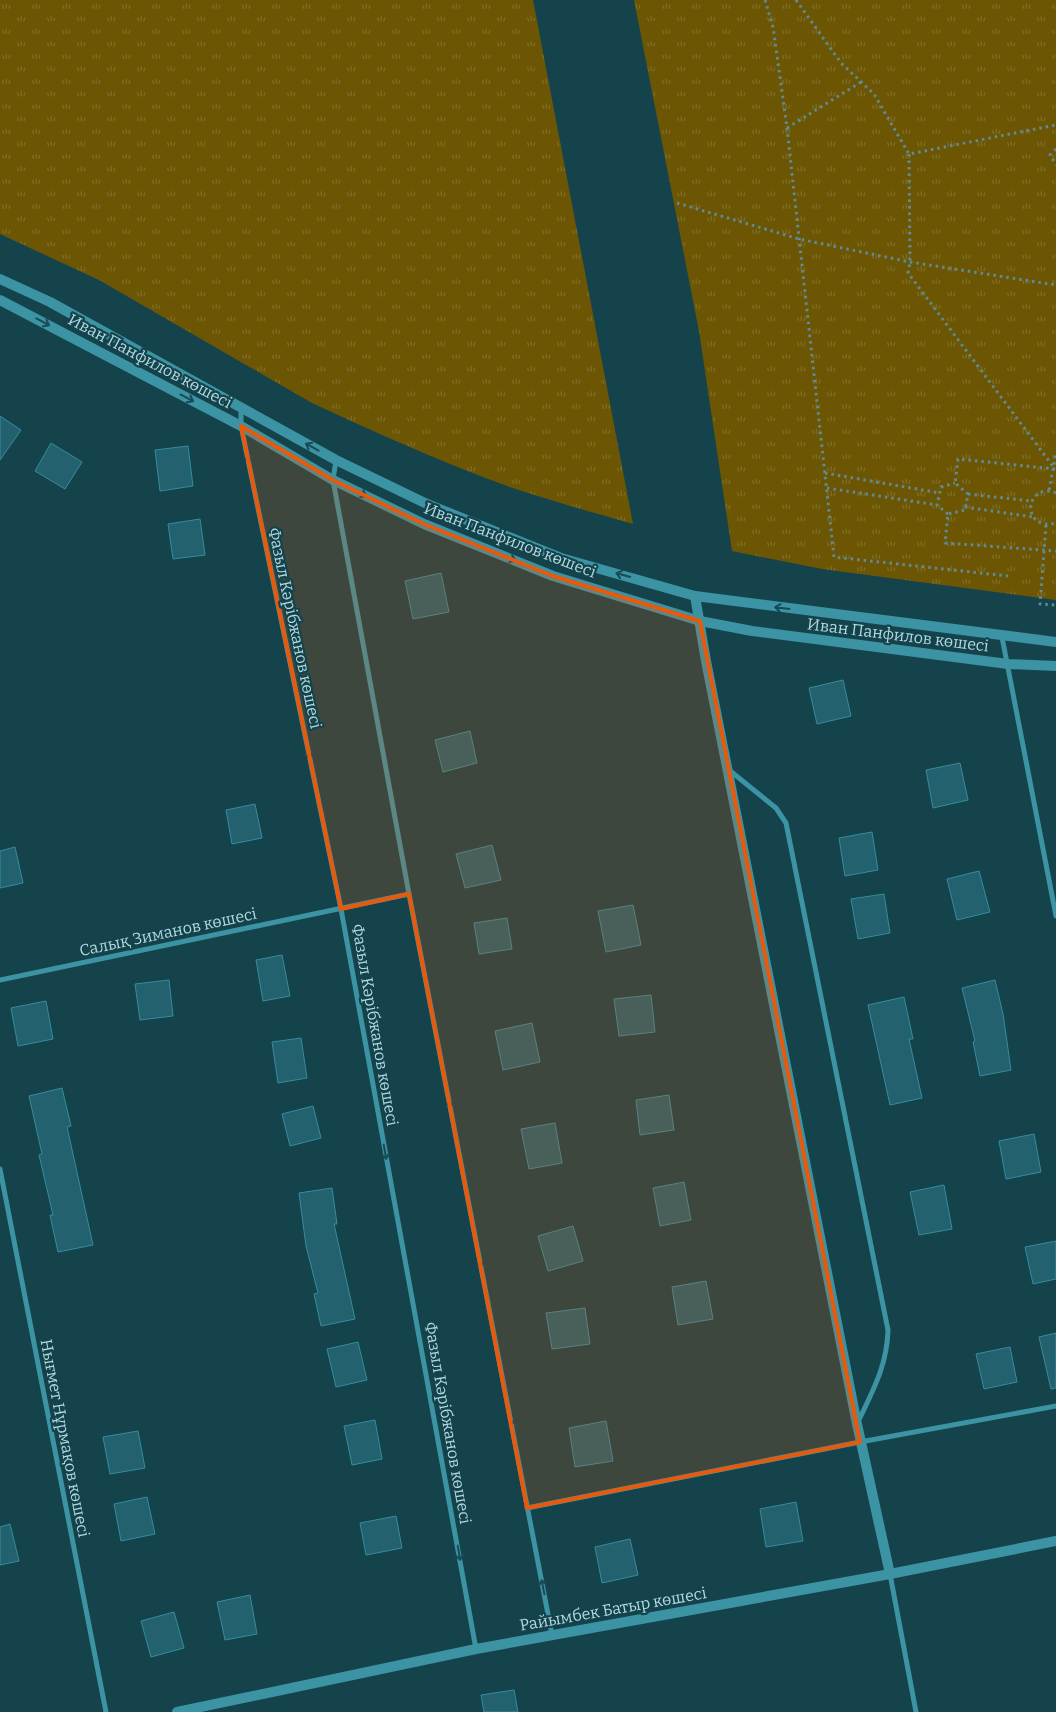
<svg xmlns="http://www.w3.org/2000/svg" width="1056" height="1712" viewBox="0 0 1056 1712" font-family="Bitter,serif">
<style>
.grass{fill:url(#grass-tufts)}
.building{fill:#22616d;stroke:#358d9e}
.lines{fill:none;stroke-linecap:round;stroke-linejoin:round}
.path{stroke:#608b94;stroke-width:3;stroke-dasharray:2.5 4;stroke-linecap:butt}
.street{stroke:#3b93a3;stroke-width:5}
.secondary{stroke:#3b93a3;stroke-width:10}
.oneway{stroke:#184b55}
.marked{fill:#e8590c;fill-opacity:0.2;stroke:#e8590c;stroke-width:4;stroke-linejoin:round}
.labels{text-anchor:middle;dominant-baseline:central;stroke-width:4.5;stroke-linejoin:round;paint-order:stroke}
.street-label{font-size:16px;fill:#b2d9e2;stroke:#14434c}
</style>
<defs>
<pattern id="grass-tufts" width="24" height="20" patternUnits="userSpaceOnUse" patternTransform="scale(1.25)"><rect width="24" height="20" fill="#6c5604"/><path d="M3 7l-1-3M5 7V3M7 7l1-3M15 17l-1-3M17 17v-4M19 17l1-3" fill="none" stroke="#7f6e28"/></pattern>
</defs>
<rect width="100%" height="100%" fill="#14434c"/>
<g class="grass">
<path d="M0,0H533L633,524C595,513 555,502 516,489C447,465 379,434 312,403L99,280L0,234Z"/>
<polygon points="634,0 1056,0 1056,600 822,569 732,551 699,331"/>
</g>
<g class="building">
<polygon points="0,416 21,430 0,460"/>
<polygon points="51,443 82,462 65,489 35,471"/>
<polygon points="188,446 193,486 160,491 155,450"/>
<polygon points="200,519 205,555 173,559 168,524"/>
<polygon points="441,573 449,612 413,619 405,581"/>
<polygon points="843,680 851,716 817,724 809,688"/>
<polygon points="470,731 477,763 443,772 435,740"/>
<polygon points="960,763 968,800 933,808 926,770"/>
<polygon points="255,804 262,838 232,844 226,810"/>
<polygon points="872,832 878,870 845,876 839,838"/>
<polygon points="492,845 501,880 465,888 456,854"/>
<polygon points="15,847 23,883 0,888 0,851"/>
<polygon points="979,871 990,912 957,920 947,879"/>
<polygon points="884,894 890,933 858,939 851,899"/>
<polygon points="633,905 641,945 606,952 598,911"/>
<polygon points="507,918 512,949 479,954 474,923"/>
<polygon points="282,955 290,996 263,1001 256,960"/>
<polygon points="169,980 173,1016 140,1020 135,984"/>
<polygon points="995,980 1003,1014 1011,1070 980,1076 973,1042 975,1041 962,988"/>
<polygon points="651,995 655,1032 619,1036 614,999"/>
<polygon points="904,997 913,1039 909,1039 922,1098 890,1105 868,1005"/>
<polygon points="46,1001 53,1039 18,1046 11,1008"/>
<polygon points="532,1023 540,1062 503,1070 495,1031"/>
<polygon points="301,1038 307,1078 278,1083 272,1042"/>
<polygon points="62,1088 71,1126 67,1127 93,1245 58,1252 50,1215 53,1215 39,1155 42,1154 29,1096"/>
<polygon points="669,1095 674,1130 640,1135 636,1100"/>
<polygon points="313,1106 321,1138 290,1146 282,1114"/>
<polygon points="555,1123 562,1163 529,1169 521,1129"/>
<polygon points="1034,1134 1041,1172 1006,1179 999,1141"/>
<polygon points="684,1182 691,1220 660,1226 653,1188"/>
<polygon points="944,1185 952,1229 919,1235 910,1192"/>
<polygon points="332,1188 337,1224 334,1224 355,1319 321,1326 314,1294 318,1293 306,1246 299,1193"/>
<polygon points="573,1226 583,1261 548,1271 538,1236"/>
<polygon points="1056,1241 1056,1279 1033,1284 1025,1247"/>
<polygon points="706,1281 713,1319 678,1325 672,1287"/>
<polygon points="585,1308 590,1344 552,1349 546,1313"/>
<polygon points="1056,1333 1056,1388 1051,1389 1039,1337"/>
<polygon points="358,1342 367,1380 336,1387 327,1349"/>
<polygon points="1010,1347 1017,1382 984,1389 976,1354"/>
<polygon points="375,1420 382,1459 352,1465 344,1426"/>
<polygon points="606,1421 613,1461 575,1467 569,1428"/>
<polygon points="138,1431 145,1468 110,1474 103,1437"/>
<polygon points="147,1497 155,1534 121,1541 114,1504"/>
<polygon points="796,1502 803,1541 766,1547 760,1509"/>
<polygon points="396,1516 402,1548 366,1555 360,1523"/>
<polygon points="10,1524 19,1561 0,1565 0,1527"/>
<polygon points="630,1539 638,1575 602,1583 595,1547"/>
<polygon points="250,1595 257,1634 225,1640 217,1602"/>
<polygon points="174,1612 184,1648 151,1657 141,1621"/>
<polygon points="514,1690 518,1712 484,1712 481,1695"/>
</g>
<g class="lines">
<g class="path">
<polyline points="765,0 773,27 787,128 834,557 1008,576"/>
<polyline points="796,0 841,63 874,94 909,154 1056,125"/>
<polyline points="787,128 861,82"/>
<polyline points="1056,149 1050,155 1056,165"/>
<polyline points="909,154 910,262 908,273 1055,469"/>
<polyline points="677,203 799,239 910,262 1056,285"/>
<polyline points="1055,469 958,459 955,483 968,494 965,510 948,514 945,543 1056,551"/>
<polyline points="825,473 940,493"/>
<polyline points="827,488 937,505"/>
<polyline points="1049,490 1056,454"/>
<path d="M1056,493C1025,481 1020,532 1056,523"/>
<polyline points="968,494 1031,501"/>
<polyline points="965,507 1033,517"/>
<polyline points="948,514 937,505 941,487 955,483"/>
<polyline points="1046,525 1040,604 1056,605"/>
</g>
<g class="street">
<polyline points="241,408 241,426 341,909 476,1649"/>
<polyline points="336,460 333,480 409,894 552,1635"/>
<polyline points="1002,637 1056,916"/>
<path d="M729,770L776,808L786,823L888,1330C887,1366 873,1390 858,1422"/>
<polyline points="0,980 409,894"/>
<polyline points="0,1169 106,1712"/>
<polyline points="527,1508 860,1442 1056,1406"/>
<polyline points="890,1574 916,1712"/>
</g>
<g class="secondary">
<polyline points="0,279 50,302 336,460 427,504 561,558 695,596 1056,642"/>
<polyline points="0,300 241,426 333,480 424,524 553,576 700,621 752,631 1008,664 1056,666"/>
<polyline points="695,596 706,661 857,1424 890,1574"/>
<polyline points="177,1712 476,1649 890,1574 1056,1541"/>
</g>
</g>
<defs><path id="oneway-shaft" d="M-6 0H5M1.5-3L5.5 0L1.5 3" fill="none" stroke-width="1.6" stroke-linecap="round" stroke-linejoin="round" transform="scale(1.25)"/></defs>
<g class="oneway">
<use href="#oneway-shaft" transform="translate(43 322) rotate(28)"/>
<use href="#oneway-shaft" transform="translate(187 398) rotate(28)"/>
<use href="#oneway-shaft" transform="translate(312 447) rotate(-151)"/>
<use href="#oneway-shaft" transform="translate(247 455) rotate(78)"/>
<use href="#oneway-shaft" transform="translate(360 493) rotate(26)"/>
<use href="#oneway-shaft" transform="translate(509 558) rotate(22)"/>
<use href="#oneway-shaft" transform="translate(623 575) rotate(-164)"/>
<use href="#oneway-shaft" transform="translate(782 608) rotate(-173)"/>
<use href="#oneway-shaft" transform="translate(308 752) rotate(78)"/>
<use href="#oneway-shaft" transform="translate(450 1108) rotate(-101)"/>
<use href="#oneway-shaft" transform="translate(385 1152) rotate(80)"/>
<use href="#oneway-shaft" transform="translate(481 1268) rotate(-101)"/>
<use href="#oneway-shaft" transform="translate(512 1427) rotate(-101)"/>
<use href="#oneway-shaft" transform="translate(459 1553) rotate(80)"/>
<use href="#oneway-shaft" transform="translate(543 1587) rotate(-101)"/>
</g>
<path class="marked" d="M241,426L333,480L424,524L553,576L700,621L860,1442L527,1508L409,894L341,909Z"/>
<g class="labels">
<g class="street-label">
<text transform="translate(150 361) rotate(28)">Иван Панфилов көшесі</text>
<text transform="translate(510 540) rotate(21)">Иван Панфилов көшесі</text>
<text transform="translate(295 628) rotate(78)">Фазыл Кәрібжанов көшесі</text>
<text transform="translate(898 635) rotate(7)">Иван Панфилов көшесі</text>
<text transform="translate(168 932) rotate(-12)">Салық Зиманов көшесі</text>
<text transform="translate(375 1025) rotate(80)">Фазыл Кәрібжанов көшесі</text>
<text transform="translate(448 1423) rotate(80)">Фазыл Кәрібжанов көшесі</text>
<text transform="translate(65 1438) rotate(79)">Нығмет Нұрмақов көшесі</text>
<text transform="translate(613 1609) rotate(-10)">Райымбек Батыр көшесі</text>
</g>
</g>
</svg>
